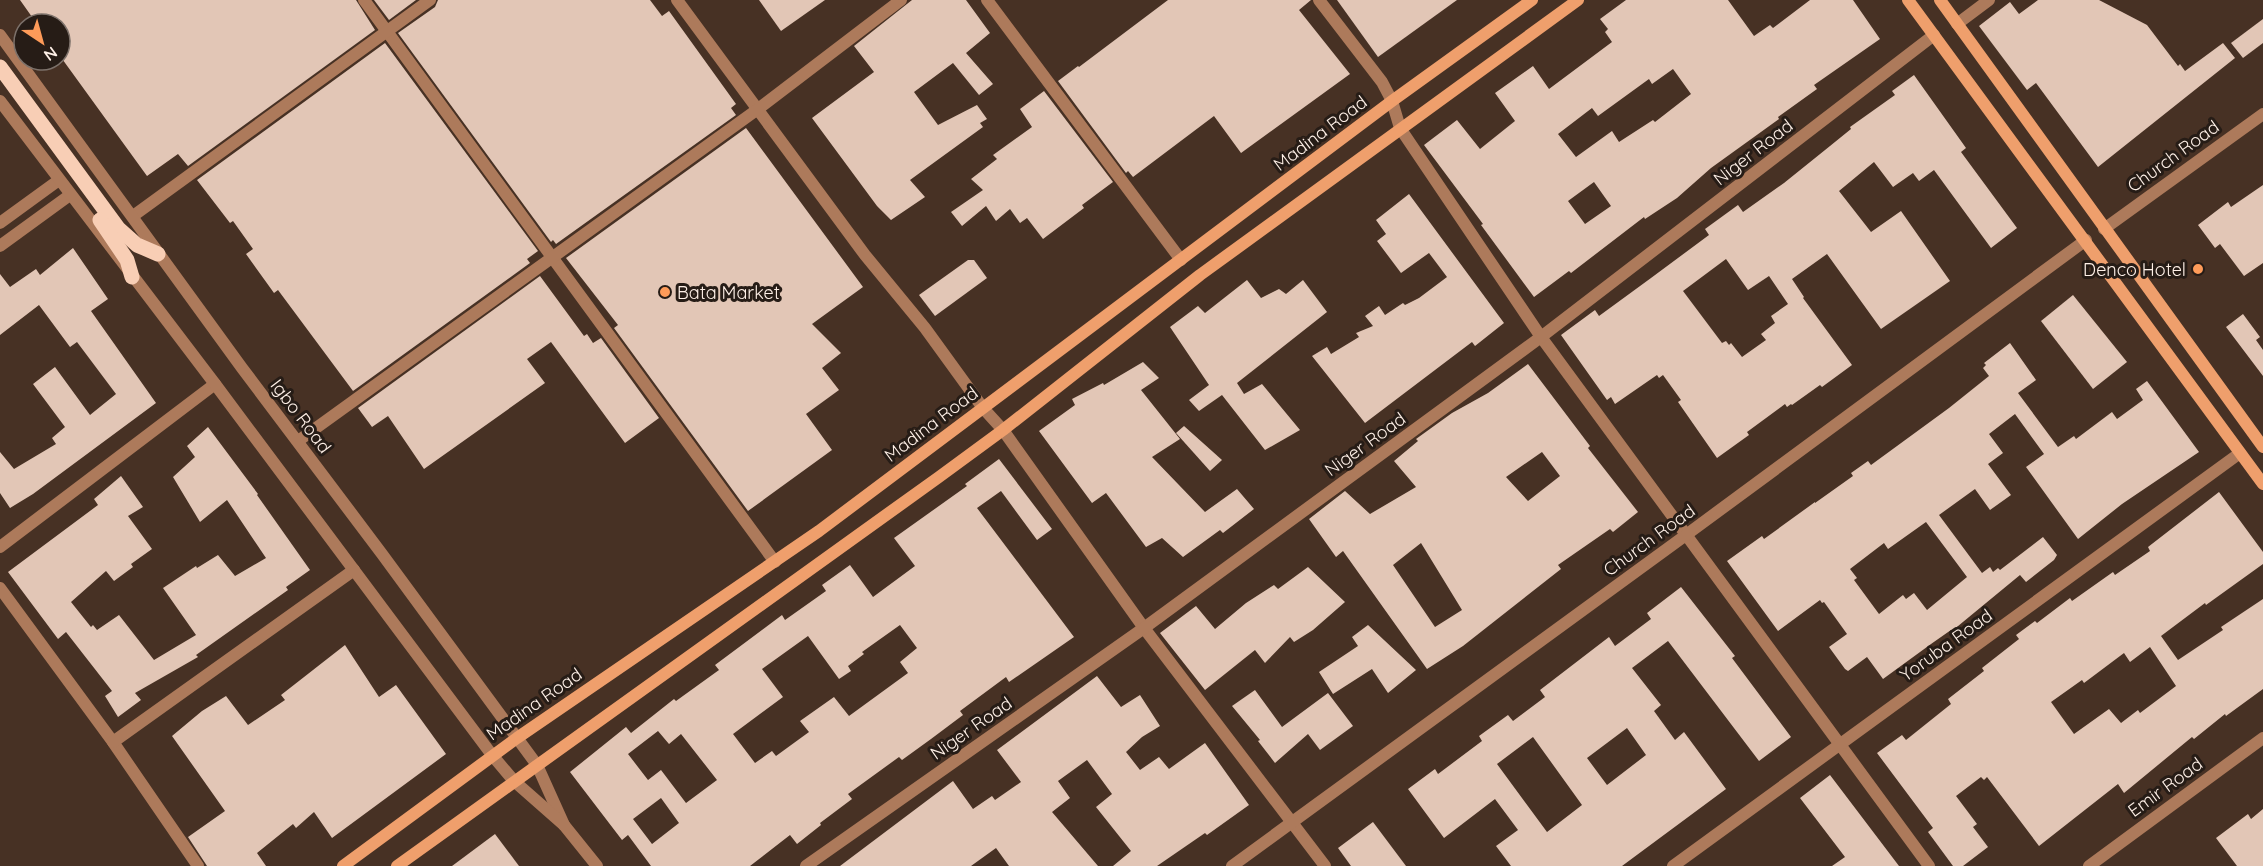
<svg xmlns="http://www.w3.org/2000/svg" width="2263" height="866" viewBox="0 0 2263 866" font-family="Quicksand,sans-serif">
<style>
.building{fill:#e2c6b6;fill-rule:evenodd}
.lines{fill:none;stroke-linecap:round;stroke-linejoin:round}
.service{stroke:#ad7a5b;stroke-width:12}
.minor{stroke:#ad7a5b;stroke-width:12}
.tertiary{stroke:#ad7a5b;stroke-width:12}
.secondary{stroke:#ef9f6c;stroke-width:12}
.primary{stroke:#f8ceb5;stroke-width:15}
.poi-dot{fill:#fe9b59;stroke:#261c16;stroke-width:2}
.labels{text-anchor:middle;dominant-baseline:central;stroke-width:6;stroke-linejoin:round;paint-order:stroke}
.street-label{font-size:18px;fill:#fef0e7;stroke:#261c16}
.poi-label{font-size:18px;fill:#fef0e7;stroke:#261c16;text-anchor:end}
</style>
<rect width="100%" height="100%" fill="#473124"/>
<g class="building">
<polygon points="20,0 356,0 375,30 188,166 178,154 147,176 60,56 60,24 37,24"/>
<polygon points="374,0 416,0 389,20"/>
<polygon points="438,0 650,0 662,16 669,11 736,104 731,108 736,115 556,244 553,240 551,242 398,33 435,7"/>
<polygon points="759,0 825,0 781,31"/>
<polygon points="912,0 966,0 990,33 966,53 993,84 979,95 953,63 914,92 938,125 977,105 987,119 980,123 983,127 910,180 925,197 891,220 877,206 812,118 874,72 854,46"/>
<polygon points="1168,0 1311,0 1299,10 1350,74 1241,153 1214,116 1133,177 1128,171 1126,173 1058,81 1078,66 1079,67"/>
<polygon points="1337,0 1457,0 1378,57"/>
<path d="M1626,0H1728L1754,36L1770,25L1773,28L1810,0H1853L1880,39L1814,85L1817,89L1778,117L1779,119L1711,168L1677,198L1645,219L1644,217L1571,273L1569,271L1534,297L1481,225L1483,224L1424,145L1457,120L1480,149L1515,121L1495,93L1533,66L1549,89L1612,42L1605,32L1608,29L1600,19ZM1673,69L1691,94L1655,122L1653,120L1619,142L1612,131L1576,157L1558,134L1592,108L1598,116L1649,79L1652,84ZM1594,182L1611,206L1585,224L1568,201Z"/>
<polygon points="2038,0 2099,0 2147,25 2178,66 2180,64 2185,71 2223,43 2235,58 2098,167 2036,83 2027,90 1979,26 2010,2 2019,14"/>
<polygon points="2263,19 2263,43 2243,58 2231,43"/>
<polygon points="385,43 538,251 527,259 530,263 353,391 278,290 274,293 246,254 253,249 233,221 230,223 197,180"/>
<path d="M1914,75L1966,148L1961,152L2017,228L1991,248L1934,170L1919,181L1913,173L1893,187L1874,162L1839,191L1871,232L1901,211L1950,281L1881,329L1827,254L1792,279L1804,297L1803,298L1852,365L1822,387L1820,385L1792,405L1791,404L1787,407L1785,404L1747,432L1749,435L1717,458L1678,402L1681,400L1663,375L1659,378L1657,375L1615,404L1611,397L1607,400L1561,335L1595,310L1599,316L1651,278L1709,235L1705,229L1738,205L1743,212L1784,183L1830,146L1851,129L1850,127L1895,95L1892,91ZM1726,259L1748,290L1769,276L1788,304L1771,316L1775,323L1761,334L1766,340L1742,357L1731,343L1729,345L1726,341L1722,343L1683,291Z"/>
<polygon points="1044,91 1113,182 1082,205 1084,208 1043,239 1027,218 1020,223 1010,209 996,221 986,206 962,226 951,212 983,190 971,179 997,159 993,155 1032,127 1020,109"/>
<polygon points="746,128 863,287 812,324 841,353 822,368 839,390 806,414 832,450 748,511 614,328 618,325 566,258"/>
<polygon points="2263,185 2263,263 2244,276 2220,244 2215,248 2198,225 2228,202 2231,207"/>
<polygon points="1409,194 1504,323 1475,346 1472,342 1365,423 1312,356 1327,347 1331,354 1359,337 1356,333 1373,326 1365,316 1379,306 1385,315 1403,303 1405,305 1419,298 1447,277 1429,253 1401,273 1377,241 1386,234 1376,220"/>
<polygon points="73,248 108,299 91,311 156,403 33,494 10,508 0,493 0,452 14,469 56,444 52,438 65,427 33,384 55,367 90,415 116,394 77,342 70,347 39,305 0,335 0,274 10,287 36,269 40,275"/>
<polygon points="968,260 974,260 987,278 935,316 919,295"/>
<polygon points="540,276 584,336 587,334 593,343 601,338 659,418 625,443 551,342 527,359 545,383 424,469 388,416 372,427 358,408"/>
<polygon points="1247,280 1261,298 1279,289 1286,294 1303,280 1327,312 1237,383 1244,394 1262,384 1300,430 1265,450 1222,395 1199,411 1189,400 1209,385 1170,327 1198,306 1205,313"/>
<polygon points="2073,295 2127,362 2093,389 2041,321"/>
<polygon points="2243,314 2260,337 2256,340 2263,350 2263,376 2226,327"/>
<path d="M2010,343L2036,380L2018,393L2058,447L2074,436L2076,439L2112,412L2117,419L2143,400L2136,389L2147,381L2199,452L2122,504L2078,539L2026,467L2044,454L2015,414L1989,434L2003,453L1988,464L2011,495L1990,510L1975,489L1939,515L1982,573L1990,567L1993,572L1998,568L2000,570L2043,537L2057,555L2054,560L2026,582L2020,575L1952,631L1951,630L1931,644L1883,679L1867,657L1848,671L1845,669L1829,647L1847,634L1824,602L1822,603L1820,600L1778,631L1727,561L1762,536L1764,539L1815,502V503L1853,476L1851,473L1868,461L1871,465L1949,408L1989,376L1983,368L1986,365L1984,363ZM1926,522L1967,577L1927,610L1914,593L1906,599L1903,595L1879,614L1854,580L1857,578L1850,569L1884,543L1888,549Z"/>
<polygon points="1143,362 1159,378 1141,390 1180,439 1152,457 1205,512 1237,489 1254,509 1223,533 1220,530 1183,557 1162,538 1146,547 1106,493 1092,503 1039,431 1075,405 1072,399 1103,383 1104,385"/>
<path d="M1528,364L1590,446L1588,448L1638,512L1613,532L1610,529L1558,565L1561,569L1463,646L1427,669L1343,551L1336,557L1309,519L1345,491L1370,514L1416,487L1394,461L1418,441L1416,439L1452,413L1488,393ZM1542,452L1560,476L1528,501L1506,477ZM1421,543L1462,610L1435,627L1393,565Z"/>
<polygon points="1184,426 1222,460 1210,471 1176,433"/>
<polygon points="208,427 258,494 257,495 310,570 286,587 288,590 196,655 198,657 135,693 141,700 118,717 105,696 112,691 66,632 58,639 8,572 98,505 94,499 121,476 143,507 128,516 152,549 131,564 133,567 114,581 106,571 71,602 91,627 93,625 97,630 119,615 154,660 196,635 163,588 196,566 197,568 218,555 235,576 266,558 227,500 200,522 173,477 195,457 187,446"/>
<path d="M999,459L1052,529L1037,540L1001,491L977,508L1074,637L1009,682L1006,677L960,711L963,715L931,739L902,760L899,757L848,794L852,799L820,823L821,825L797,844L790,835L750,866H651L628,835L622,840L570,772L626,727L631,733L674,699L676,701L719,670L715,665L782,615L785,620L826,591L822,585L850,565L873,597L915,566L894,538L967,486L965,484ZM900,625L917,648L900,662L908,673L849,716L834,697L800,721L809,732L776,756L772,751L755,763L733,734L783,697L762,669L808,636L839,679L851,671L848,666L864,654L862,652ZM658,731L669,744L681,734L717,780L686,803L661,770L648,780L628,754ZM661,798L679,823L652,844L633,819Z"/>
<path d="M2219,492L2263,552V564L2206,605L2205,603L2161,636L2178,660L2223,630L2221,627L2263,599V689L2226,716L2225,714L2194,739L2192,737L2124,793L2118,784L2039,846L1987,777L1984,780L1981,777L1956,796L1977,824L1973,827L1988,847L1963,866H1953L1928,832L1933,828L1877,753L1902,735L1906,740L1951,704L1948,699L1984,671L1982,668L2019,639L2016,635L2035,621L2037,623L2070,598L2072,601L2113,572L2115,575L2150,551L2148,547ZM2150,647L2176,686L2140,713L2138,710L2121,723L2109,709L2074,734L2051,702L2082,680L2084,683L2124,653L2130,662Z"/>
<polygon points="1308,567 1345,602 1313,630 1294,642 1290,637 1265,663 1255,650 1205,690 1160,633 1196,606 1215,629 1246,603 1274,585 1278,589"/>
<path d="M1681,587L1735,656L1732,658L1791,737L1759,761L1668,641L1632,668L1661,705L1654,711L1675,740L1684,732L1726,789L1622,866H1511L1496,846L1518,830L1495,799L1444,838L1408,789L1435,769L1438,774L1482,741L1479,736L1508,715L1513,721L1545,697L1540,690L1609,637L1615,646L1651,619L1647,613ZM1627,728L1646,755L1607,785L1587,758ZM1533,737L1582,805L1547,832L1497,764Z"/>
<polygon points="1368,625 1416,670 1388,693 1372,669 1333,694 1319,672 1358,646 1352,637"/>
<polygon points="345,645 379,697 396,685 446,754 332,838 314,812 296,828 293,824 257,853 266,866 207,866 188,837 225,811 172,736 202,711 226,696 248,725 285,700 281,695"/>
<polygon points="1097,676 1121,707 1140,695 1160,726 1142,737 1126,752 1140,770 1159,757 1169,769 1205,743 1249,805 1207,835 1205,833 1157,866 1113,866 1131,851 1096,807 1112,794 1087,760 1058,781 1070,798 1052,812 1098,866 1009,866 996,848 971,866 840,866 953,781 973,809 992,796 995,800 1021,782 997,750"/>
<polygon points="1255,690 1282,727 1328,693 1353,726 1320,750 1308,734 1275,763 1258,741 1260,740 1232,706"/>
<polygon points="1830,775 1899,866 1832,866 1845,857 1800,798"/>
<polygon points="2263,809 2263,866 2237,866 2216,838 2248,814 2251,819"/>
<polygon points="1373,822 1406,866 1351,866 1338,848"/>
<polygon points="495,834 519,866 452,866"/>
</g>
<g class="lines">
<g class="service">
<polyline points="364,0 775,562"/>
<polyline points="677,0 865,255 925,328 983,408"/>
<polyline points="987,0 1181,260"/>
<polyline points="1319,0 1382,82 1392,101 1400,128 1541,337 1929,866"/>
<polyline points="1957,24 1989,0"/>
<polyline points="133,216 430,0"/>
<polyline points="2104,229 2263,114"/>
<polyline points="1003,430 1144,628 1325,866"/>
<polyline points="298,441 758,109 901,0"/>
<polyline points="0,547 215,384"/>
<polyline points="0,588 113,742 198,866"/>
<polyline points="113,742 354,570"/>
<polyline points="806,866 1144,628 1541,337 1934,35"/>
<polyline points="1232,866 1686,535 2086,240"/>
<polyline points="1673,866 2240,453"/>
<polyline points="2089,866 2263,738"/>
</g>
<g class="minor">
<polyline points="0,223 59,180"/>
<polyline points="0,246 70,195"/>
<polyline points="983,408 1003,430"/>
</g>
<g class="tertiary">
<polyline points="0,35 242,368 382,554 537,765 564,825"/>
<polyline points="0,101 215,384 492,755 514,781 564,825 597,866"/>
</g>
<g class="secondary">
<polyline points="1908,0 2263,484"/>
<polyline points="1940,0 2263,447"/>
<polyline points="343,866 517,738 819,531 1392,101 1532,0"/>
<polyline points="397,866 939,477 1003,430 1200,275 1578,0"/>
</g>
<g class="primary">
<polyline points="0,67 118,228 137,245 158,254"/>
<polyline points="100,220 127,260 132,277"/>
</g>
</g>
<g class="poi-dot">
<circle cx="2198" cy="269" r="6"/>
<circle cx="665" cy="292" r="6"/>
</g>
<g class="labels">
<g class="street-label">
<text transform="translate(1320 133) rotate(-37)">Madina Road</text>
<text transform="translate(1753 152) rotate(-38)">Niger Road</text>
<text transform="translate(2173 156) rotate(-36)">Church Road</text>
<text transform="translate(301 416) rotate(53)">Igbo Road</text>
<text transform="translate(931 424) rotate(-37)">Madina Road</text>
<text transform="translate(1365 444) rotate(-36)">Niger Road</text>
<text transform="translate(1649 540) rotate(-36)">Church Road</text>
<text transform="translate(1946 645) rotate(-36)">Yoruba Road</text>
<text transform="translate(534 704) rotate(-35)">Madina Road</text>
<text transform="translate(971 728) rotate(-35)">Niger Road</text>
<text transform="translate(2165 787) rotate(-36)">Emir Road</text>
</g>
<g class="poi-label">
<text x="2186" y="269">Denco Hotel</text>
<text x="677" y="292" text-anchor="start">Bata Market</text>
</g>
</g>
<g transform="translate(42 42) rotate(144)"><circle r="28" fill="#261c16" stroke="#7c716a" stroke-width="1.5"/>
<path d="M0-4.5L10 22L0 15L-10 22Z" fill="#fe9b59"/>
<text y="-9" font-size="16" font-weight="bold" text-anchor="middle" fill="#fef0e7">N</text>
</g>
</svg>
